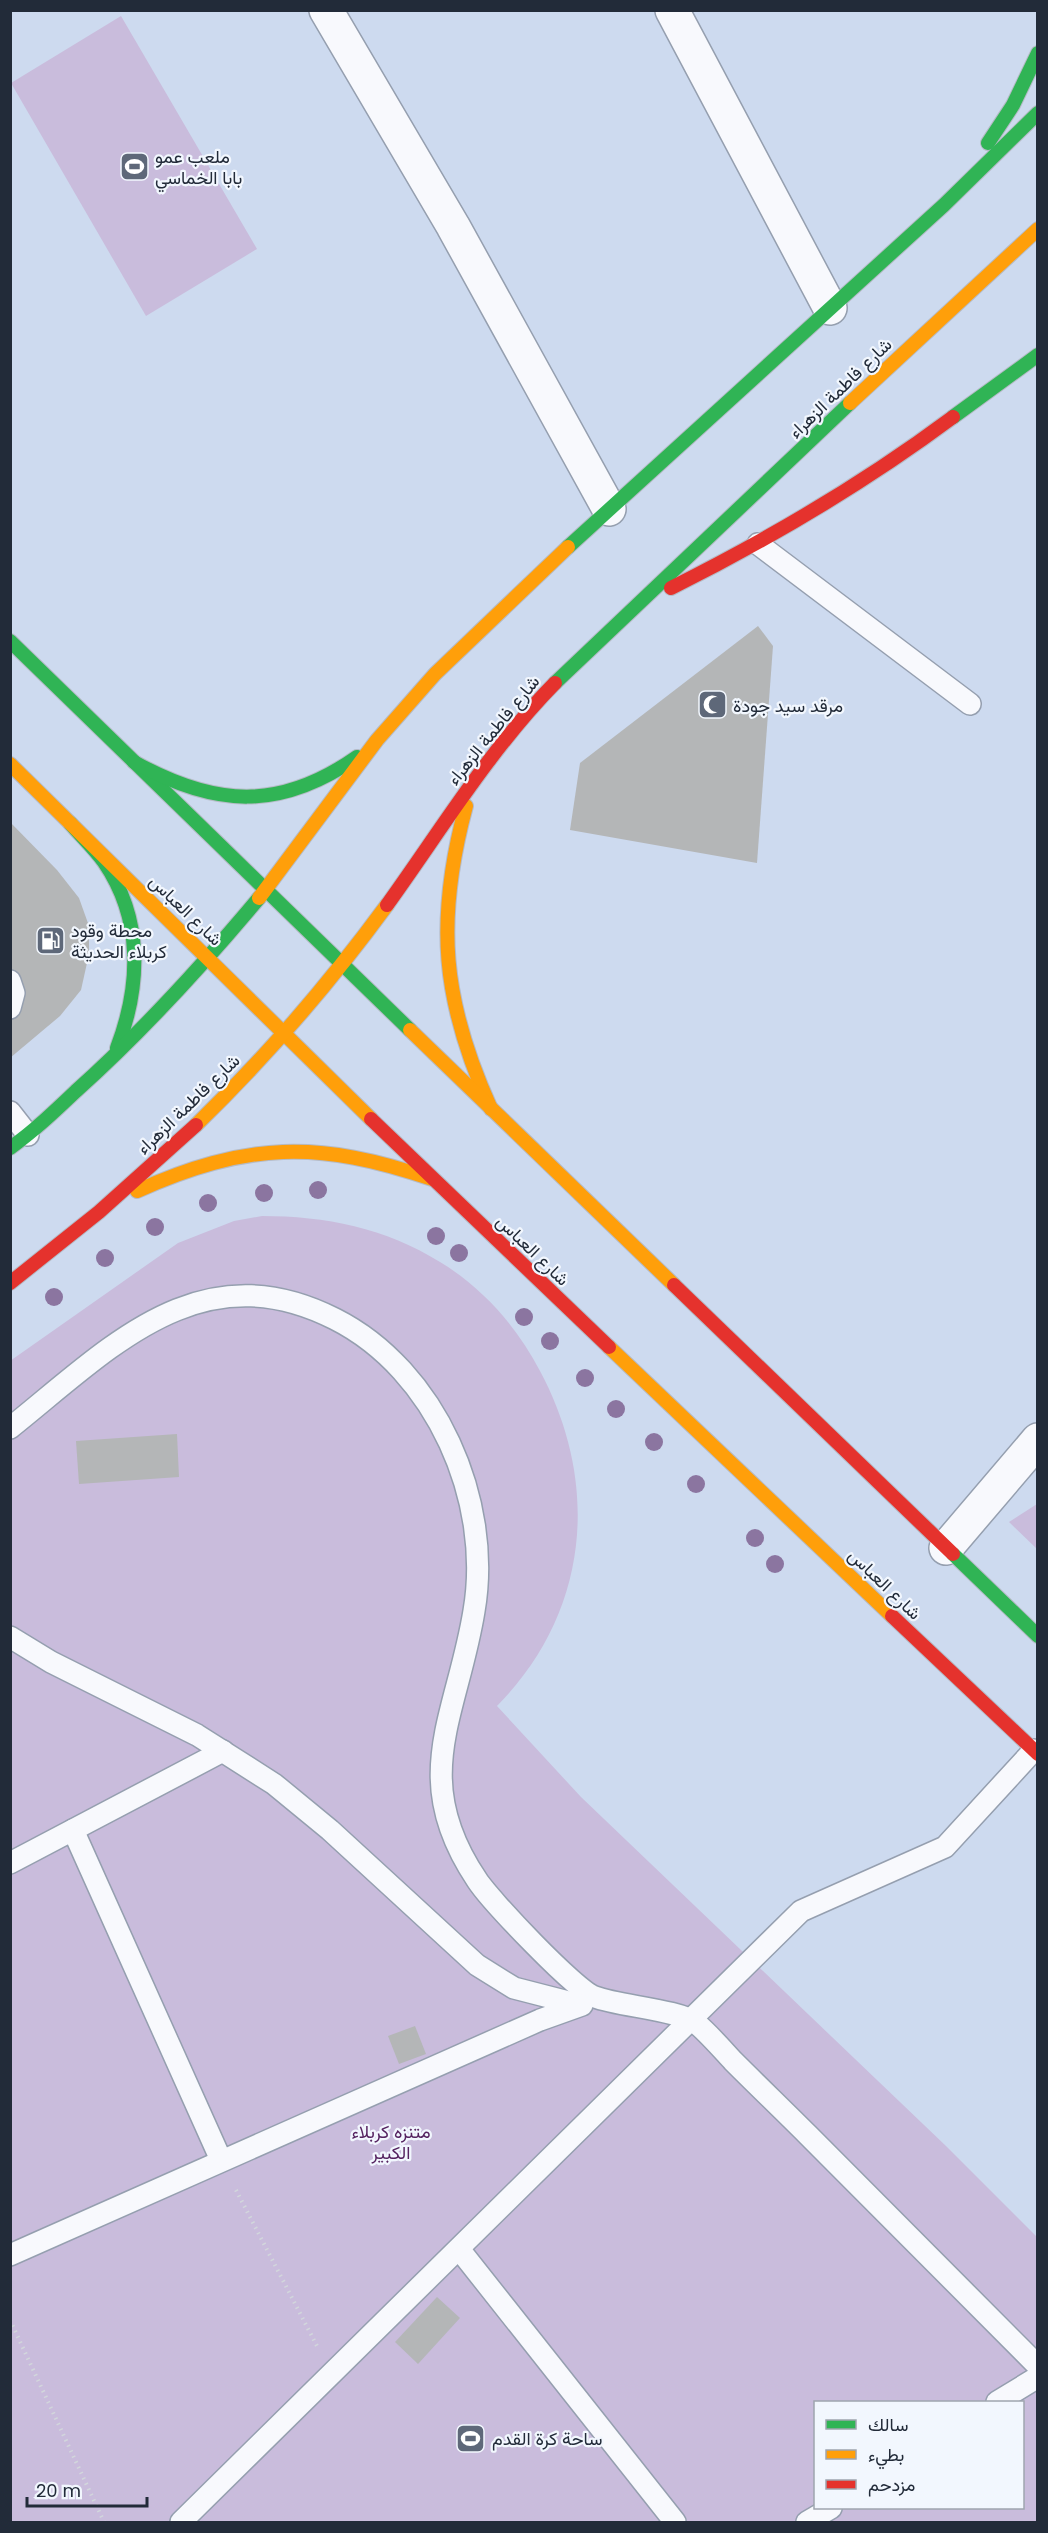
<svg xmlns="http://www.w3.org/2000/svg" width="1048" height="2533" viewBox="0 0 1048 2533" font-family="Poppins,Vazirmatn,sans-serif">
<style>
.green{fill:#c9bcdc;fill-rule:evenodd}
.building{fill:#b4b6b7}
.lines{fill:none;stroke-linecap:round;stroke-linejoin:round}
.lane-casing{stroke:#959faf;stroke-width:24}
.street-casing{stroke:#959faf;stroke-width:36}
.fast-casing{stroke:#b5bbc6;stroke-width:16}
.slow-casing{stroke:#b5bbc6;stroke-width:16}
.jam-casing{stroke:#b5bbc6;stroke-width:16}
.path{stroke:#d2d6dc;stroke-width:4;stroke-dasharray:1.5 4.5;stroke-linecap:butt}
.lane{stroke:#f8f9fd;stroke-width:21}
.street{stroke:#f8f9fd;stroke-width:33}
.fast{stroke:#30b455;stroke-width:14}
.slow{stroke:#ff9f0a;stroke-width:14}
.jam{stroke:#e5322d;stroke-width:14}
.tree{fill:#8b75a0}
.labels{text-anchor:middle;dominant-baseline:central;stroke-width:4.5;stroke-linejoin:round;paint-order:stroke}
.poi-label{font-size:18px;fill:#222b39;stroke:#f2f7fe;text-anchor:start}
.street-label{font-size:18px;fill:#222b39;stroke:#f2f7fe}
.park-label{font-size:18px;fill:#552360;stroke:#f2f7fe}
</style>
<rect width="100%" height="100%" fill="#cddaef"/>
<g class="green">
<polygon points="121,16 257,249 146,316 11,83"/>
<path d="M262,1216C325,1216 386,1228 440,1262C483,1288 517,1327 540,1371C601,1485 589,1613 497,1706L581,1797L946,2146L1037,2237V2522H11L10,1361L178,1243L234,1221ZM816,2402H1022V2508H816Z"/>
<polygon points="1037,1504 1037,1549 1009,1522"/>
</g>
<g class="building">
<polygon points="758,626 773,646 757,863 570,830 580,763"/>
<polygon points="10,822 57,870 79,898 89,926 89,954 81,990 60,1016 10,1058"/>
<polygon points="177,1434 179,1477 79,1484 76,1441"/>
<polygon points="415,2026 426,2054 399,2064 388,2036"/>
<polygon points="437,2297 460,2318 418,2364 395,2342"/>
</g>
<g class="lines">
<defs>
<g id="lane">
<polyline points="758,544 970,704"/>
<polyline points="10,981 14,993 10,1008"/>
<polyline points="10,1112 28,1135"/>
<path d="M10,1428C109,1349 199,1250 335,1319C436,1370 493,1501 474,1611C457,1716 408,1778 477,1880C490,1900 576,1991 595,1997C618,2006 680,2010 696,2023C709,2034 721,2048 733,2061C758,2086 783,2110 808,2135C884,2212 961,2289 1038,2366"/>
<polyline points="10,1637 51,1662 197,1735 274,1784 330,1830 477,1965 514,1988 580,2005"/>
<polyline points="73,1830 221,2160"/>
<polyline points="10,1863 223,1751"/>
<polyline points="459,2249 675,2522"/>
<polyline points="10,2255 540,2020 582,2005"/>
<polyline points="997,2402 1038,2377"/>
<polyline points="181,2522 801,1911 945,1847 1034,1750"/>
<polyline points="807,2522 831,2508"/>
</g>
<g id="street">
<polyline points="326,10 453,226 609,509"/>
<polyline points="672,10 830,308"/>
<polyline points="946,1548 1038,1440"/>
</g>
<g id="fast">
<polyline points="988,143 1013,105 1038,53"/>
<polyline points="953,417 1038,355"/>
<polyline points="568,547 944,205 1038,113"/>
<polyline points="10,641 410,1030"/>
<polyline points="555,683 850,403"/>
<path d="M134,762C215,807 280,811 357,757"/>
<path d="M70,823C81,836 94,848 104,862C143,919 141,985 117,1048"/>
<path d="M10,1148C34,1131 55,1111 76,1091C142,1032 202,966 259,898"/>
<polyline points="953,1554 1038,1636"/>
</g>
<g id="slow">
<polyline points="850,403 1038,229"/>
<polyline points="10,764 371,1119"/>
<path d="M466,806C435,921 442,1001 491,1109"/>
<polyline points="259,898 377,740 435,674 568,547"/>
<polyline points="410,1030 674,1285"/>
<path d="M196,1125C266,1057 329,984 387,905"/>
<path d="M137,1191C246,1142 319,1140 432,1179"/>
<polyline points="609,1347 892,1616"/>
</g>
<g id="jam">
<path d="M671,588C771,538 863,484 953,417"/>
<path d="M387,905C441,830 490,749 555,683"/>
<polyline points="371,1119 609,1347"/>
<polyline points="10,1283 99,1212 196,1125"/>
<polyline points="674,1285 953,1554"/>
<polyline points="892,1616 1038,1754"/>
</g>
</defs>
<use href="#lane" class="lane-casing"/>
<use href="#street" class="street-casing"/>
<use href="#fast" class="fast-casing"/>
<use href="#slow" class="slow-casing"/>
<use href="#jam" class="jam-casing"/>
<g class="path">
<polyline points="236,2190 317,2346"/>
<polyline points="10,2320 104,2522"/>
</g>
<use href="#lane" class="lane"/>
<use href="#street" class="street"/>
<use href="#fast" class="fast"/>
<use href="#slow" class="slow"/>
<use href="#jam" class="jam"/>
</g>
<g class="tree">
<circle cx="318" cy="1190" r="9"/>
<circle cx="264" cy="1193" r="9"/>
<circle cx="208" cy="1203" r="9"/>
<circle cx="155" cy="1227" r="9"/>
<circle cx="436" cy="1236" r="9"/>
<circle cx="459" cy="1253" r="9"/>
<circle cx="105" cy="1258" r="9"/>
<circle cx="54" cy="1297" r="9"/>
<circle cx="524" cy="1317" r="9"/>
<circle cx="550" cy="1341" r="9"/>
<circle cx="585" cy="1378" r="9"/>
<circle cx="616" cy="1409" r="9"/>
<circle cx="654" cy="1442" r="9"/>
<circle cx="696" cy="1484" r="9"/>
<circle cx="755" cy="1538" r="9"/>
<circle cx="775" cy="1564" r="9"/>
</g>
<defs>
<symbol id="stadium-square" viewBox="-11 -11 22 22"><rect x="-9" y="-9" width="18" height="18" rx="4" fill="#5e6879" stroke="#f2f7fe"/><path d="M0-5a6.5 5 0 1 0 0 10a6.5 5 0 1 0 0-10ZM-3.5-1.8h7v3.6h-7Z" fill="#fff"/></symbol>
<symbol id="mosque-square" viewBox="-11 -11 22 22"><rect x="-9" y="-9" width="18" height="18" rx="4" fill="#5e6879" stroke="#f2f7fe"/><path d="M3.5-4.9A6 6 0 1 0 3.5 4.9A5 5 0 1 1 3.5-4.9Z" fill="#fff"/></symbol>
<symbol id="fuel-square" viewBox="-11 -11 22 22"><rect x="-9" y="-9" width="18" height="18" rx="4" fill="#5e6879" stroke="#f2f7fe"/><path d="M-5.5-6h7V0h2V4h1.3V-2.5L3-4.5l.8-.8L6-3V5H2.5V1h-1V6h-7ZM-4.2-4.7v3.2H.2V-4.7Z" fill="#fff"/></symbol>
</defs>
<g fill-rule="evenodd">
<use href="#stadium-square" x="118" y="150" width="33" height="33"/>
<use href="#mosque-square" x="696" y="688" width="33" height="33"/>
<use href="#fuel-square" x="34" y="924" width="33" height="33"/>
<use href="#stadium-square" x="454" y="2422" width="33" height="33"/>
</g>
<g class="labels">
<g class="poi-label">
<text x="155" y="156">ملعب عمو<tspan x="155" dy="21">بابا الخماسي</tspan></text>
<text x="733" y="705">مرقد سيد جودة</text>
<text x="71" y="930">محطة وقود<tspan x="71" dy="21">كربلاء الحديثة</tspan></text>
<text x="492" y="2438">ساحة كرة القدم</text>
</g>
<g class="street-label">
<text transform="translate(840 388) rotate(-44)">شارع فاطمة الزهراء</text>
<text transform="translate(493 730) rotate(-51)">شارع فاطمة الزهراء</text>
<text transform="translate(186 910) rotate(44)">شارع العباس</text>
<text transform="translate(188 1104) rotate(-44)">شارع فاطمة الزهراء</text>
<text transform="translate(533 1250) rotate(44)">شارع العباس</text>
<text transform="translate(885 1584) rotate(44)">شارع العباس</text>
</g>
<g class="park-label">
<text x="391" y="2131">متنزه كربلاء<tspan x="391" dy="21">الكبير</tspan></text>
</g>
</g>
<rect width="1048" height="2533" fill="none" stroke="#222b39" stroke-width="24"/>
<rect x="814" y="2401" width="210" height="108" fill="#f2f7fe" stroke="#9fa5af" stroke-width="1.5"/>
<rect x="826" y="2420" width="30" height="9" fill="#30b455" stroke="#9fa5af" stroke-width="1.5"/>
<text x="868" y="2431" font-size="18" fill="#222b39">سالك</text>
<rect x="826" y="2450" width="30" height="9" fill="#ff9f0a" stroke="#9fa5af" stroke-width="1.5"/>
<text x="868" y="2461" font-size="18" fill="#222b39">بطيء</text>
<rect x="826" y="2480" width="30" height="9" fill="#e5322d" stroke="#9fa5af" stroke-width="1.5"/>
<text x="868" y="2491" font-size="18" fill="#222b39">مزدحم</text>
<path d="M27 2497v9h120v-9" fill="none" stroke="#222b39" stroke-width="3"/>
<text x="36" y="2497" font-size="18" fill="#222b39" stroke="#f2f7fe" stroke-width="4.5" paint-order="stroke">20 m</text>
</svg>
